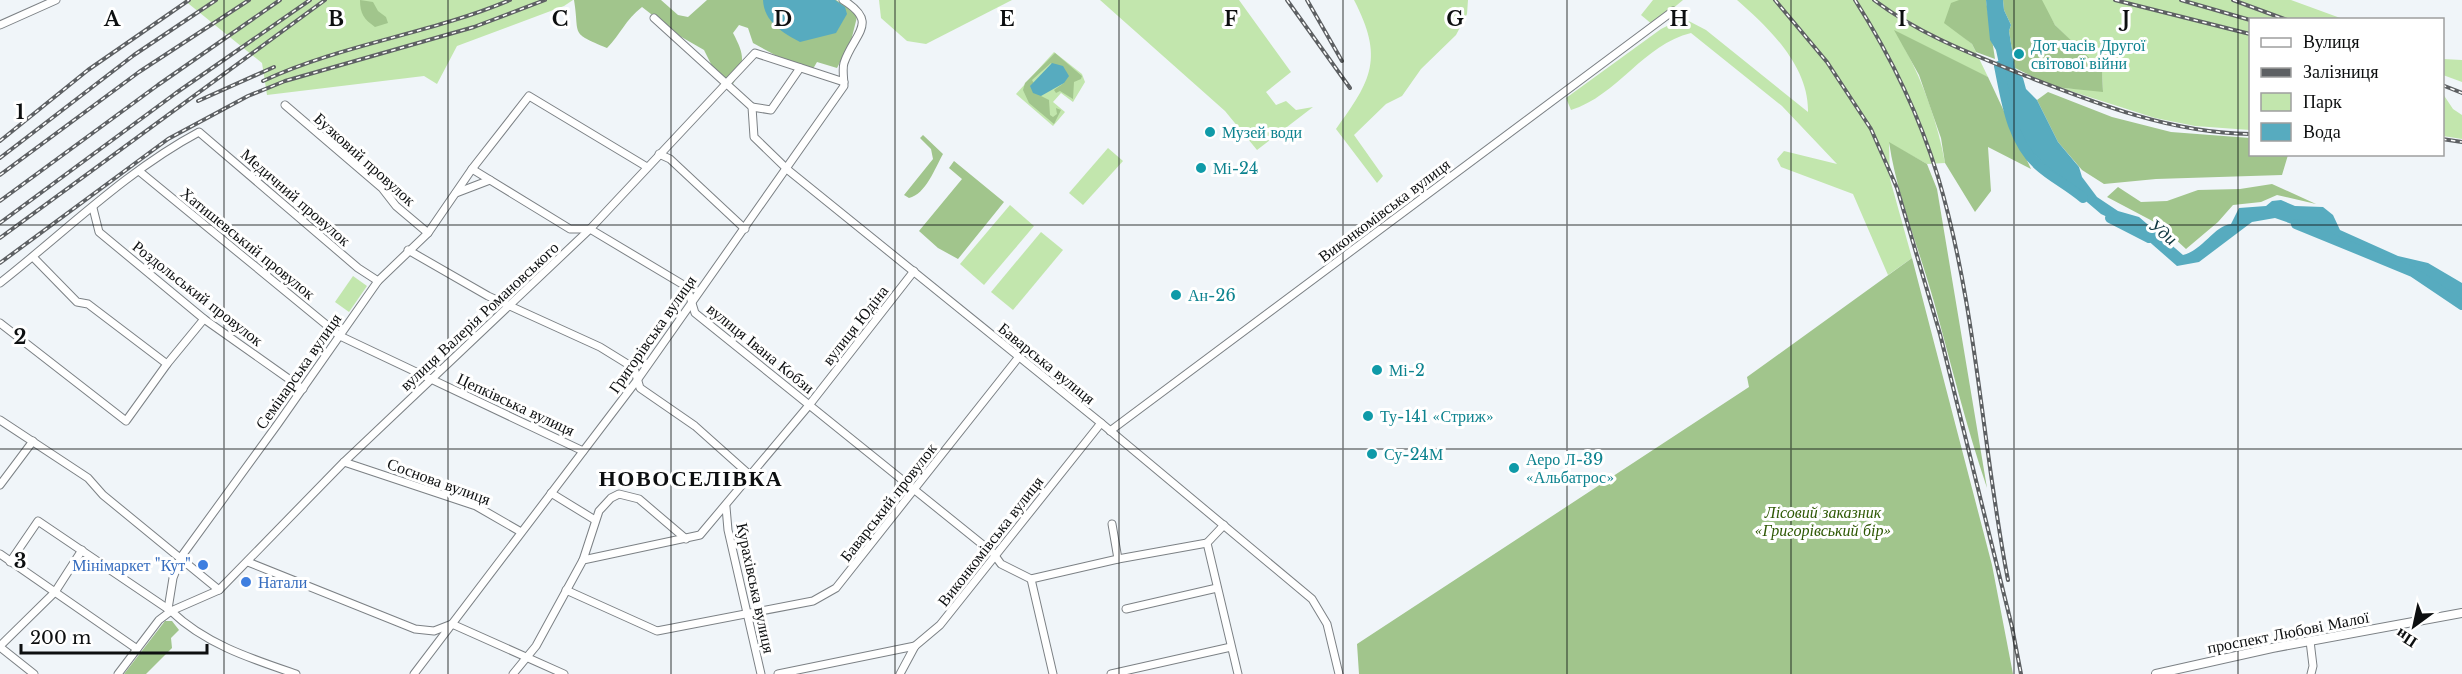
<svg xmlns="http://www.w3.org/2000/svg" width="2462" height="674" viewBox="0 0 2462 674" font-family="'Libre Baskerville',serif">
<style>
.green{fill:#c2e6ad}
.forest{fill:#a1c58c}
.water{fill:#57abbf}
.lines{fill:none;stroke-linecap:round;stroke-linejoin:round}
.river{stroke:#57abbf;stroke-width:10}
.minor-casing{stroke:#7c8185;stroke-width:9}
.major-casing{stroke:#7c8185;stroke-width:10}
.minor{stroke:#fff;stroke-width:7}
.major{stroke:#fff;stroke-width:8}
.rail-casing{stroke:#5d6063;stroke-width:4}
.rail{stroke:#fff;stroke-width:1.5;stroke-dasharray:4.5;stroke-linecap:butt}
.grid{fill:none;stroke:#0d0f10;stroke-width:1.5;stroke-opacity:0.55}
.culture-dot{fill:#0f9aa8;stroke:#fff;stroke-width:2}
.shop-dot{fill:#3f7fe0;stroke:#fff;stroke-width:2}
.labels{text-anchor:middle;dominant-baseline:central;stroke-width:6;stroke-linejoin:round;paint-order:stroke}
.culture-label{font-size:16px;fill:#0d838f;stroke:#fff;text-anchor:start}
.street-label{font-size:16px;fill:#0d0f10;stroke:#fff}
.park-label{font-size:16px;font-style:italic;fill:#2e5804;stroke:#fff}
.shop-label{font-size:16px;fill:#366cbe;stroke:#fff;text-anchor:end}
.water-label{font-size:18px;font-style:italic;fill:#103841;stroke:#fff}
.district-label{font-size:22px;font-weight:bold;letter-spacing:1.5px;fill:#0d0f10;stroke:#fff}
.grid-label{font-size:20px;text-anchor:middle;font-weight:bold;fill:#0d0f10;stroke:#fff;stroke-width:6;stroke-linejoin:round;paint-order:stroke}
</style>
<rect width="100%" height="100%" fill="#f0f5f9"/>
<g class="green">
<polygon points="184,0 573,0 564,6 457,46 437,84 424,76 267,95 262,63"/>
<polygon points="879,0 1012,0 926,44 907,41 881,18"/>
<polygon points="1100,0 1239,0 1291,72 1266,92 1276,105 1286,101 1296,110 1313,107 1257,150 1225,111"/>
<path d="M1354,0H1468L1467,14L1456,35L1421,69L1402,96L1386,104L1354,135L1383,176L1377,183L1336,129C1372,80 1384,58 1354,0Z"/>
<polygon points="1653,0 1683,0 1653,25 1641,15"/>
<path d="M1737,0H1960L1961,35L1972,44L1988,77L1905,49C1924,84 1938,124 1945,163L1927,164L1889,143L1890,179L1912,258L1888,275L1853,194L1781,167L1777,159L1784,151L1837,164L1782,106L1691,33C1644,44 1617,96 1571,110L1566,98L1661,29L1683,18L1706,30L1808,112C1809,66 1769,28 1737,0Z"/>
<polygon points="2040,0 2291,0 2343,19 2250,20 2250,130 2195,126 2155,118 2061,88 2103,90 2102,72 2055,25"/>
<polygon points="1054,52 1082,74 1085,82 1073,102 1061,93 1053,102 1065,112 1053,126 1016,94"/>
<polygon points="2443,59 2462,60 2462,82 2443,75"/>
<polygon points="2443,94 2453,109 2462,115 2462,139 2443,136"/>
<polygon points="1108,148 1123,161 1083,205 1069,193"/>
<polygon points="1010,205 1034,226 984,285 960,264"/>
<polygon points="1041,232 1063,250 1013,310 991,292"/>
<polygon points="353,276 367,286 349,312 335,302"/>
</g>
<g class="forest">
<path d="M360,0L373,2L378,11L386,17L388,23L375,27C364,19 360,14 360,0Z"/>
<path d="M574,0H661L678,15L688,17L707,0H836L858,13L851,41L837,68L817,62L810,74L753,43L748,28L739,25L733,33C745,56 745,62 733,84L714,70L704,50L678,35L642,7C625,20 621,34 607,48C569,32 580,36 574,0Z"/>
<polygon points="1959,0 1986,0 1995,59 1976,52 1972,44 1944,23 1951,3"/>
<polygon points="2003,0 2042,0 2055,25 2102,70 2103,92 2054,87 2015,68 2009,31 2011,25 2004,10"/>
<polygon points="1894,30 1988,77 2031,169 1988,147 1991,191 1975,212 1945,163 1941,138 1919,75"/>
<polygon points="1055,53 1082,76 1081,79 1074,82 1073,99 1060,91 1056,93 1054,90 1064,83 1051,63 1032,80 1041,96 1049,100 1050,115 1053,117 1057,114 1056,108 1061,110 1054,124 1029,103 1023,90 1025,83"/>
<polygon points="2048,92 2112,117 2171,132 2250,138 2250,154 2288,155 2282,175 2156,179 2104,184 2082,170 2058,142 2037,100"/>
<path d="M923,135L943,154C935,168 926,194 909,198L904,195L933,159L931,149L920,138Z"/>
<path d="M1889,142L1927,164L1937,189L1987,488C1966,426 1951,364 1934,302C1919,248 1897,196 1889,142Z"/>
<polygon points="954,161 1004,202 958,259 938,248 919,231 962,179 949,168"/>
<polygon points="2272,184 2316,204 2277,195 2261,202 2233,205 2218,222 2186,249 2160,225 2107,197 2118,187 2141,202 2167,201 2198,190 2240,189"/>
<polygon points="1912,258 1992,565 2013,674 1359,674 1357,644 1749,387 1747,377"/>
<polygon points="165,621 172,621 179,630 171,638 172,648 146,674 124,674"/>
</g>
<g class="water">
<path d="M763,0H835L845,7L847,14L836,33L800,42C783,33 764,22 763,0Z"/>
<path d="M1986,0H2003L2004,10L2011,25L2009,31L2015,68L2023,78L2026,89L2037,100L2058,142L2079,167L2082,177L2097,197L2118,211L2139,217L2183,255C2202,251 2215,225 2231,224L2239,208L2266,206L2272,201L2281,200L2295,206L2323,207L2333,215L2340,230L2398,256L2428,263L2462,283V305L2425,278L2391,259L2275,218L2252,222L2199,262L2177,266L2137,231L2101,214L2047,168L2020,140L2006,110L2005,92L1996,50L1990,40Z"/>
<polygon points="1052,63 1063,66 1069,76 1064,83 1041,96 1033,93 1030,86"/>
</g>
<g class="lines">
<g class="river">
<path d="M1999,66C2006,100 2011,140 2038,165C2051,177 2069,186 2083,198"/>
<polyline points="2110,218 2149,238"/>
<polyline points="2296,224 2413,272 2462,305"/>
</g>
<defs>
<g id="minor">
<polyline points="654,18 752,107 754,137 788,170 1101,423 1312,599 1327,624 1339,674"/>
<polyline points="0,25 56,0"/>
<polyline points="285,105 382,188 396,206 428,233"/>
<polyline points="752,107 771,110 800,68"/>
<polyline points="659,154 670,159 745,229"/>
<polyline points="472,169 570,229 590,229 687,287 695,313 993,553 1001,564 1031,579 1118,559 1207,543"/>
<polyline points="139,171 340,336 583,451"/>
<polyline points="456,193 490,180"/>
<polyline points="93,208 99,232 204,319 303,389"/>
<polyline points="408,250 488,296 600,347 634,368 640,388 695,426 751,476"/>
<polyline points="33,257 77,302 88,304 167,364"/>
<path d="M0,283C65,232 126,171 199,132L358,268L378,281"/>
<polyline points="0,323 126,421 167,364 204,319"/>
<polyline points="0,420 88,478 103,495 219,590"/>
<polyline points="1110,431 1673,11"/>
<polyline points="344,462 476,506 521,532"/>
<polyline points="0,485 33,441"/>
<polyline points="551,493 595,520"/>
<polyline points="726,507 728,530 761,674"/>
<polyline points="1112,524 1118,559"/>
<polyline points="1224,525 1207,543 1238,674"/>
<polyline points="0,554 137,649"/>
<polyline points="583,560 599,511 611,498 619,494 639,499 686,539"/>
<polyline points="10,562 38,521 168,609"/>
<polyline points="248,562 415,629 434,631 452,624 564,674"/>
<polyline points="1031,579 1053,674"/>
<polyline points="566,590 657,631 813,601 836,588 1018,358"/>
<polyline points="1126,609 1217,588"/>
<polyline points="171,611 168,609 173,578 181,557 277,425 378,281 428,233 472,169 529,96 647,167"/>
<path d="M171,611C205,644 252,659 296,674"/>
<polyline points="2310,641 2313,666 2311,674"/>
<polyline points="0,646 55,592 82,550"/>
<polyline points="0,647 34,674"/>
<polyline points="118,674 159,620 171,611 219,590 344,462 590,229 755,53 844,82"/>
<path d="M414,674L638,379L844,86C844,79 842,69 844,63C854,33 880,23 843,0"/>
<polyline points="513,674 536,646 583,560 700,535 810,404 914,271"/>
<polyline points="778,674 915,646"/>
<polyline points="900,674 915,646 940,625 1101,423"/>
<polyline points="1111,674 1231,647"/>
</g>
<polyline id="major" points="2156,674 2272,648 2462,613"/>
</defs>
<use href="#minor" class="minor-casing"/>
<use href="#major" class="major-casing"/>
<use href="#minor" class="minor"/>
<use href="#major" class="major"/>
<defs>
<g id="rail">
<polyline points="1287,0 1350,88"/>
<polyline points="1307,0 1342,61"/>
<polyline points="1775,0 1827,62 1871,129 1897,188 1940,334 2012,627 2021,674"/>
<path d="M1855,0C1890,55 1919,114 1938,177C1977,308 1982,447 2008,580"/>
<path d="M1874,0C1919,34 1969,53 2021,74C2095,103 2170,133 2250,134"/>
<polyline points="2115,0 2250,34"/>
<polyline points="2181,0 2250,20"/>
<polyline points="2233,0 2287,20"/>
<path d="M263,81C342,44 430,34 510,0"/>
<polyline points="2442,85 2462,93"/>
<polyline points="198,101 274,67"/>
<polyline points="2442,139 2462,142"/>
<polyline points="0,141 88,70 189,0"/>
<polyline points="0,158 134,55 216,0"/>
<polyline points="0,175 139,72 249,0"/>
<polyline points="0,201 158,85 280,0"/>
<polyline points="0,223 176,93 310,0"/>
<polyline points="0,238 325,0"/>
<polyline points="0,263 168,139 248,96 285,81 474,27 545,0"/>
</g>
</defs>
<use href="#rail" class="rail-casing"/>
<use href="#rail" class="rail"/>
</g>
<path class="grid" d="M224,0V674M448,0V674M671,0V674M895,0V674M1119,0V674M1343,0V674M1567,0V674M1791,0V674M2014,0V674M2238,0V674M0,225H2462M0,449H2462"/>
<g class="culture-dot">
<circle cx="2019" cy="54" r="6"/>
<circle cx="1210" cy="132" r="6"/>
<circle cx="1201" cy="168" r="6"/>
<circle cx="1176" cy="295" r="6"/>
<circle cx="1377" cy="370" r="6"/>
<circle cx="1368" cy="416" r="6"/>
<circle cx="1372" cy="454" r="6"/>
<circle cx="1514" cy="468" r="6"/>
</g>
<g class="shop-dot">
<circle cx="203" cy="565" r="6"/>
<circle cx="246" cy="582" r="6"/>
</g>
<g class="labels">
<g class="culture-label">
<text x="2031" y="45">Дот часів Другої<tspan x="2031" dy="18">світової війни</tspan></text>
<text x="1222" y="132">Музей води</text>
<text x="1213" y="168">Мі-24</text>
<text x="1188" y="295">Ан-26</text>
<text x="1389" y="370">Мі-2</text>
<text x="1380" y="416">Ту-141 «Стриж»</text>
<text x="1384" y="454">Су-24М</text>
<text x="1526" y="459">Аеро Л-39<tspan x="1526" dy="18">«Альбатрос»</tspan></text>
</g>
<g class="street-label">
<text transform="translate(365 159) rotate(42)">Бузковий провулок</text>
<text transform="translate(296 197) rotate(41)">Медичний провулок</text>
<text transform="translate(1384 210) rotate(-37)">Виконкомівська вулиця</text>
<text transform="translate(248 243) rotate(39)">Хатишевський провулок</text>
<text transform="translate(198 293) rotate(38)">Роздольський провулок</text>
<text transform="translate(479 316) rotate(-43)">вулиця Валерія Романовського</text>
<text transform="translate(855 325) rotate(-52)">вулиця Юдіна</text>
<text transform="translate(652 334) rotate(-55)">Григорівська вулиця</text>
<text transform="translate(761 348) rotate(39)">вулиця Івана Кобзи</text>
<text transform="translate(1047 363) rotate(39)">Баварська вулиця</text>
<text transform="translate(298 371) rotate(-55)">Семінарська вулиця</text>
<text transform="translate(516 404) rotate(25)">Цепківська вулиця</text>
<text transform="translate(439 481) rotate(20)">Соснова вулиця</text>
<text transform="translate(888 502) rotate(-52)">Баварський провулок</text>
<text transform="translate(990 541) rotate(-52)">Виконкомівська вулиця</text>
<text transform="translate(756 588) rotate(78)">Курахівська вулиця</text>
<text transform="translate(2288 632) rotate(-11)">проспект Любові Малої</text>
</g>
<g class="park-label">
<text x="1823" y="512">Лісовий заказник<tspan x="1823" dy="18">«Григорівський бір»</tspan></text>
</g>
<g class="shop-label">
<text x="191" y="565">Мінімаркет "Кут"</text>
<text x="258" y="582" text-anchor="start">Натали</text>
</g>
<g class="water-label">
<text transform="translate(2163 232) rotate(39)">Уди</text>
</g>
<g class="district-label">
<text x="691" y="478">НОВОСЕЛІВКА</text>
</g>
</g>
<g class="grid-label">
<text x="112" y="26">A</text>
<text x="336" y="26">B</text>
<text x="560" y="26">C</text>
<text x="783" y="26">D</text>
<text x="1007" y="26">E</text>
<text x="1231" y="26">F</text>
<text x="1455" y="26">G</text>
<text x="1679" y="26">H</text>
<text x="1902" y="26">I</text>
<text x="2126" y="26">J</text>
<text x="20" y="119">1</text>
<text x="20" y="344">2</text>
<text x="20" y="568">3</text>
</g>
<rect x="2249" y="18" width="195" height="138" fill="#ffffff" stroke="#9e9f9f" stroke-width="1.5"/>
<rect x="2261" y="38" width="30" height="9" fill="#ffffff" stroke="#9e9f9f" stroke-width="1.5"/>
<text x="2303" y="48" font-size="18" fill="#0d0f10">Вулиця</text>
<rect x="2261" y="68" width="30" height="9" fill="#5d6063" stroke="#9e9f9f" stroke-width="1.5"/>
<text x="2303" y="78" font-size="18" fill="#0d0f10">Залізниця</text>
<rect x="2261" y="93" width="30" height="18" fill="#c2e6ad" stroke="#9e9f9f" stroke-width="1.5"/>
<text x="2303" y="108" font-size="18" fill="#0d0f10">Парк</text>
<rect x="2261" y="123" width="30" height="18" fill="#57abbf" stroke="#9e9f9f" stroke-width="1.5"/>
<text x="2303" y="138" font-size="18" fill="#0d0f10">Вода</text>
<g transform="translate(2414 626) rotate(213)" stroke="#ffffff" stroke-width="4.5" paint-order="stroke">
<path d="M0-4.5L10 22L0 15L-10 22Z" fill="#0d0f10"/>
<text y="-9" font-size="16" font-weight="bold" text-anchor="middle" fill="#0d0f10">Пн</text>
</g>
<path d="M21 644v9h186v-9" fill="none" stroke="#0d0f10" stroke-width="3"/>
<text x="30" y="644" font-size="18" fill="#0d0f10" stroke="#ffffff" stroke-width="4.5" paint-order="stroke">200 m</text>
</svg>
